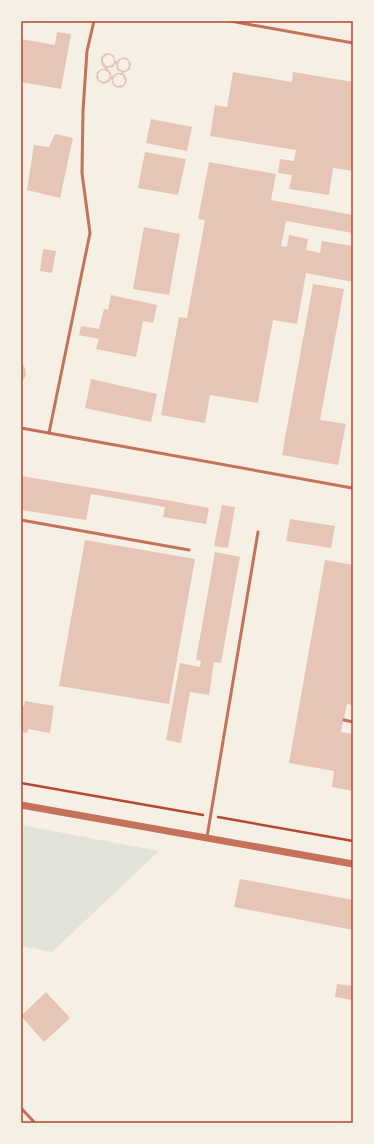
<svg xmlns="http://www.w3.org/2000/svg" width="374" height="1144" viewBox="0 0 374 1144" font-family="'Varela Round',sans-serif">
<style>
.green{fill:#e2e4dc}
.building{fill:#e6c5b7;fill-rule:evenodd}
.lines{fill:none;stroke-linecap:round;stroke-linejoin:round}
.path{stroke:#b5482f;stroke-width:2.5}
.service{stroke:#c5725c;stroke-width:3}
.tertiary{stroke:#c5725c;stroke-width:7}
.neatline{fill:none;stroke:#b5482f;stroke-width:1.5}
</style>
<rect width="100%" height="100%" fill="#f6efe4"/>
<polygon class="green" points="21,825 159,851 52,952 21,946"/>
<g class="building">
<polygon points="57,32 71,34 61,89 21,82 21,39 55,45"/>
<path d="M106,53L112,54L114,56L116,62L119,59L124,57L127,58L131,63L130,69L126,72L123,73L117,70L116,63L113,67L107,68L111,73V77L117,73H123L125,75L127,81L124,86L121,88L115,87L113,85L111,78L109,82L103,84L98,81L96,78L97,72L99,70L105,68L102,66L101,60V57ZM107,55H111L114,59V63L110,66H106L103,62V58ZM124,59L128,61L129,66L127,70L123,71L119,69L118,65L120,60ZM104,70L108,72L110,76L108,80L103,82L99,80L98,75L100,71ZM119,74L123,76L125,81L123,85L118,86L114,84L113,80L115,76Z"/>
<polygon points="233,72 292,82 293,72 353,82 353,171 333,168 329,195 289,189 292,175 278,173 280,159 294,161 296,150 210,136 215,105 227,107"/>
<polygon points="151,119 192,127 187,151 146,143"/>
<polygon points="55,134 73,138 60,198 27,190 34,145 49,147"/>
<polygon points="145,152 186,159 178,195 138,188"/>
<polygon points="209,162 276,174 271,200 353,215 353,233 286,221 281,246 287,247 289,235 308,239 306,250 320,253 322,241 353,246 353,282 306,273 297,324 273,320 258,403 210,395 205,423 161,415 179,317 187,318 205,220 198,219"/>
<polygon points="144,227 180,234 169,295 133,289"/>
<polygon points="43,249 56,251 52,273 40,271"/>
<polygon points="313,284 344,289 320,420 346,424 338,465 282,455"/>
<polygon points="111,295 157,305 153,323 143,321 136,357 96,349 99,339 79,335 81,326 99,329 104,309 108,310"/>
<polygon points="21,361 25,368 26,375 21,384"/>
<polygon points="91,379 157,394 151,422 85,408"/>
<polygon points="21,476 166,500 209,508 206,524 163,517 165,507 91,494 86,520 21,510"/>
<polygon points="222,505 235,507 228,548 214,546"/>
<polygon points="290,519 335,526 331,548 286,541"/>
<polygon points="85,540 195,559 169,704 59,686"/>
<polygon points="215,552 240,557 221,663 214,662 209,695 190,692 181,743 166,740 180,663 200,667 201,661 196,660"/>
<polygon points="325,560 353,565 353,705 347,704 341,732 353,734 353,791 332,787 334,771 289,763"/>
<polygon points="25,701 54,706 50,733 28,729 27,733 21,732 21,705 24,706"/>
<polygon points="240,879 353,900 353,930 234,907"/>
<polygon points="337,984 353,986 353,1000 335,997"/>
<polygon points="46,992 70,1018 44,1042 21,1016"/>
</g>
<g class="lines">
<g class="path">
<polyline points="21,783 203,815"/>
<polyline points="218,817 353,841"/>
</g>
<g class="service">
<polyline points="230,21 353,43"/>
<polyline points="21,428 352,488 353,484"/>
<polyline points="49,433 90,233 82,173 83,111 87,51 94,21"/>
<polyline points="21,520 189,550"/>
<polyline points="344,720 353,722"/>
<polyline points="207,837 258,532"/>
<polyline points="21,1108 35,1123"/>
</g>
<polyline class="tertiary" points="21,805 353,864"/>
</g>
<rect width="374" height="1144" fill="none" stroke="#f6efe4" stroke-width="44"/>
<rect x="22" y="22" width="330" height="1100" class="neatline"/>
</svg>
